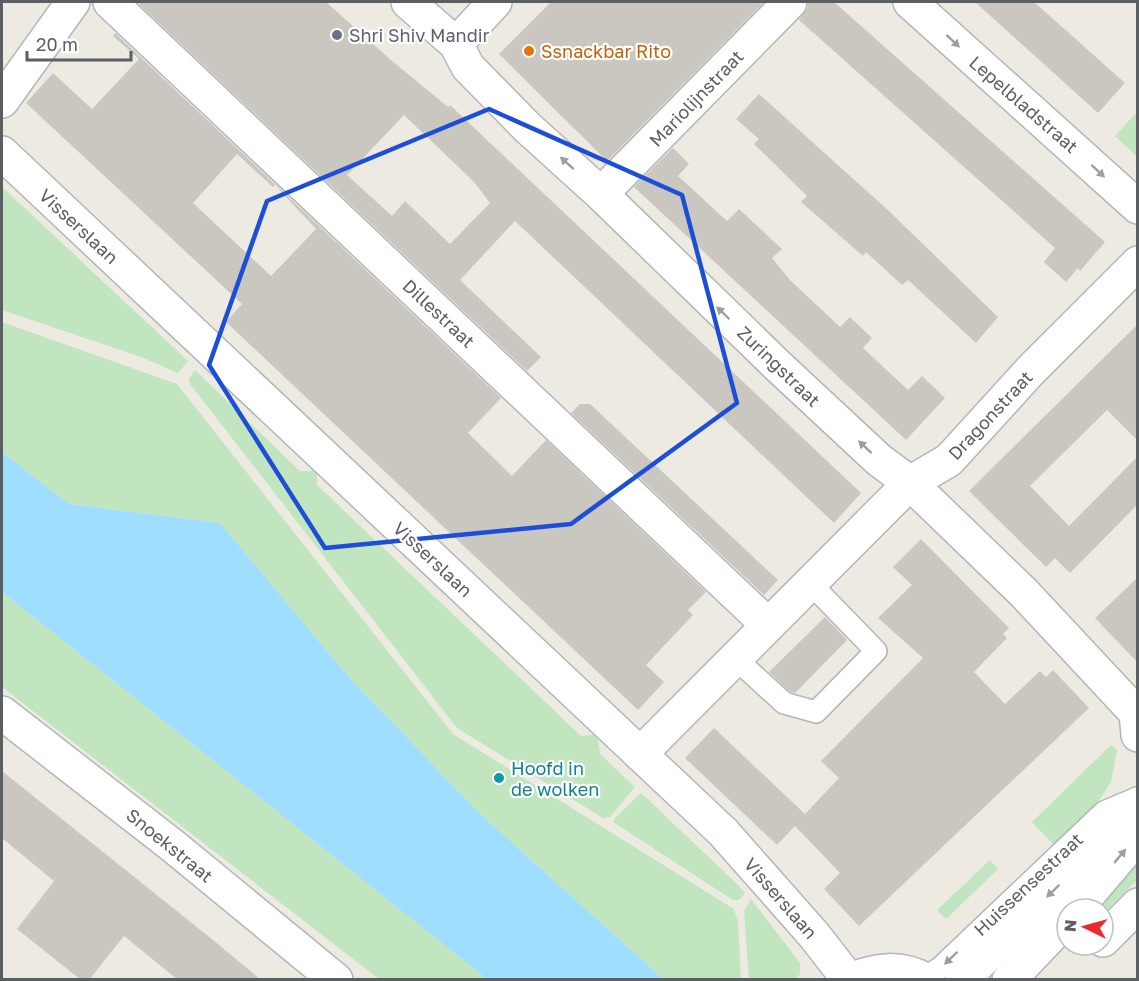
<svg xmlns="http://www.w3.org/2000/svg" width="1139" height="981" viewBox="0 0 1139 981" font-family="'Golos Text',sans-serif">
<style>
.green{fill:#c1e5be}
.water{fill:#a0deff}
.building{fill:#cac7c1;fill-rule:evenodd}
.lines{fill:none;stroke-linecap:round;stroke-linejoin:round}
.service-casing{stroke:#b3b6b9;stroke-width:24}
.minor-casing{stroke:#b3b6b9;stroke-width:36}
.tertiary-casing{stroke:#b3b6b9;stroke-width:36}
.service{stroke:#fff;stroke-width:21}
.minor{stroke:#fff;stroke-width:33}
.tertiary{stroke:#fff;stroke-width:33}
.oneway{fill:#9c9fa1}
.marked{fill:none;stroke:#1d4ed8;stroke-width:4.5;stroke-linejoin:round}
.worship-dot{fill:#6b7280;stroke:#fff;stroke-width:2}
.food-dot{fill:#e8710a;stroke:#fff;stroke-width:2}
.culture-dot{fill:#0f9aa8;stroke:#fff;stroke-width:2}
.labels{text-anchor:middle;dominant-baseline:central;stroke-width:4.5;stroke-linejoin:round;paint-order:stroke}
.worship-label{font-size:18px;fill:#5b616d;stroke:#fff;text-anchor:start}
.food-label{font-size:18px;fill:#c56008;stroke:#fff;text-anchor:start}
.street-label{font-size:18px;fill:#5a5f63;stroke:#fff}
.culture-label{font-size:18px;fill:#0d838f;stroke:#fff;text-anchor:start}
</style>
<rect width="100%" height="100%" fill="#edeae2"/>
<g class="green">
<polygon points="1137,112 1137,157 1115,136"/>
<polygon points="2,187 188,361 178,373 141,357 2,310"/>
<polygon points="2,322 177,384 453,734 734,909 738,922 741,979 663,979 478,812 347,675 220,523 69,504 2,452"/>
<polygon points="195,370 300,471 317,471 317,485 581,736 594,735 598,739 600,754 635,787 610,817 603,818 457,728 190,384 189,379"/>
<polygon points="2,592 487,979 379,979 2,687"/>
<polygon points="1111,745 1117,750 1111,782 1096,805 1054,845 1032,822"/>
<polygon points="641,793 738,885 745,893 739,900 733,900 613,822 615,818"/>
<polygon points="1137,853 1137,880 1103,913 1103,909 1091,909"/>
<polygon points="990,860 998,869 946,919 937,910"/>
<polygon points="751,899 800,963 800,974 796,979 749,979 744,911"/>
</g>
<polygon class="water" points="2,452 69,504 220,523 347,675 478,812 663,979 487,979 2,592"/>
<g class="building">
<path d="M142,2H326L391,60L448,107L450,105L861,493L834,523L515,221L460,280L541,357L527,371L139,4ZM404,115L474,182L490,203L450,244L405,201L392,216L347,175Z"/>
<polygon points="551,2 764,2 607,161 499,54"/>
<polygon points="808,2 834,2 1105,242 1080,271 1078,268 1066,282 1044,262 1055,248 799,20 808,7"/>
<polygon points="975,2 1034,2 1125,83 1098,113"/>
<path d="M115,33L501,398L468,433L512,476L546,440L706,592L688,610L693,615L646,665L664,682L638,710L226,322L242,304L26,103L53,73L92,109L139,59L113,36ZM237,154L273,187L275,185L316,229L271,276L193,203Z"/>
<polygon points="759,94 890,212 998,317 976,343 908,280 902,285 866,252 863,256 801,202 807,196 754,144 759,139 736,119"/>
<polygon points="673,148 689,164 678,176 727,221 739,209 782,249 772,258 790,280 840,327 850,317 872,338 863,348 908,390 922,376 945,398 906,440 634,187"/>
<polygon points="1137,325 1137,440 1107,410 1030,486 1069,526 1137,457 1137,505 1070,573 1055,558 1046,567 969,491"/>
<polygon points="580,404 590,404 778,580 764,595 571,413"/>
<polygon points="921,539 1009,628 1003,634 1007,638 974,672 1005,704 1040,671 1046,677 1053,670 1089,708 859,926 824,889 840,873 795,826 777,845 685,758 714,728 805,814 839,778 821,761 923,658 878,618 912,585 893,567"/>
<polygon points="1137,578 1137,662 1095,618"/>
<polygon points="825,617 847,640 795,693 790,692 769,672"/>
<polygon points="2,771 213,940 261,980 178,980 124,936 89,980 81,980 17,929 54,881 2,838"/>
</g>
<g class="lines">
<defs>
<g id="service">
<polyline points="735,658 784,703 816,712 876,651 810,583"/>
<polyline points="924,978 940,968 1104,812 1137,798"/>
</g>
<g id="minor">
<polyline points="110,2 768,625"/>
<polyline points="408,2 456,44 468,67 528,128 601,194 777,365 879,460 910,483 1024,593 1136,713 1138,735"/>
<polyline points="910,2 1138,207"/>
<polyline points="456,44 495,2"/>
<polyline points="2,101 73,2"/>
<polyline points="2,153 723,832 814,935 849,980"/>
<polyline points="601,194 790,2"/>
<polyline points="2,713 173,846 336,980"/>
<polyline points="640,754 910,483 949,460 1030,371 1138,263"/>
<polyline points="1103,940 1138,905"/>
</g>
<g id="tertiary">
<polyline points="1076,909 1138,836"/>
<path d="M850,980C877,969 900,966 926,980"/>
<polyline points="962,980 1114,830 1138,804"/>
<polyline points="1009,980 1067,919"/>
</g>
</defs>
<use href="#service" class="service-casing"/>
<use href="#minor" class="minor-casing"/>
<use href="#tertiary" class="tertiary-casing"/>
<use href="#service" class="service"/>
<use href="#minor" class="minor"/>
<use href="#tertiary" class="tertiary"/>
</g>
<defs><path id="oneway-solid" d="M-6-.8H1V-3.2L6.5 0L1 3.2V.8H-6Z" transform="scale(1.5)"/></defs>
<g class="oneway">
<use href="#oneway-solid" transform="translate(953 41) rotate(43)"/>
<use href="#oneway-solid" transform="translate(567 163) rotate(-138)"/>
<use href="#oneway-solid" transform="translate(1098 171) rotate(43)"/>
<use href="#oneway-solid" transform="translate(723 313) rotate(-136)"/>
<use href="#oneway-solid" transform="translate(865 447) rotate(-137)"/>
<use href="#oneway-solid" transform="translate(1120 856) rotate(-50)"/>
<use href="#oneway-solid" transform="translate(1053 891) rotate(136)"/>
<use href="#oneway-solid" transform="translate(951 958) rotate(136)"/>
</g>
<path class="marked" d="M489,109L682,195L737,403L571,524L325,548L209,365L267,201Z"/>
<circle class="worship-dot" cx="337" cy="35" r="6"/>
<circle class="food-dot" cx="529" cy="51" r="6"/>
<circle class="culture-dot" cx="499" cy="778" r="6"/>
<g class="labels">
<g class="worship-label">
<text x="349" y="35">Shri Shiv Mandir</text>
</g>
<g class="food-label">
<text x="541" y="51">Ssnackbar Rito</text>
</g>
<g class="street-label">
<text transform="translate(696 98) rotate(-46)">Mariolijnstraat</text>
<text transform="translate(1024 104) rotate(41)">Lepelbladstraat</text>
<text transform="translate(79 226) rotate(43)">Visserslaan</text>
<text transform="translate(439 313) rotate(43)">Dillestraat</text>
<text transform="translate(779 366) rotate(44)">Zuringstraat</text>
<text transform="translate(990 415) rotate(-47)">Dragonstraat</text>
<text transform="translate(433 559) rotate(43)">Visserslaan</text>
<text transform="translate(170 845) rotate(39)">Snoekstraat</text>
<text transform="translate(1028 884) rotate(-43)">Huissensestraat</text>
<text transform="translate(781 898) rotate(49)">Visserslaan</text>
</g>
<g class="culture-label">
<text x="511" y="768">Hoofd in<tspan x="511" dy="21">de wolken</tspan></text>
</g>
</g>
<rect width="1139" height="981" fill="none" stroke="#5a5f63" stroke-width="6"/>
<g transform="translate(1085 927) rotate(275)"><circle r="28" fill="#ffffff" stroke="#bdbfc1" stroke-width="1.5"/>
<path d="M0-4.5L10 22L0 15L-10 22Z" fill="#ea2b2e"/>
<text y="-9" font-size="16" font-weight="bold" text-anchor="middle" fill="#5a5f63">N</text>
</g>
<path d="M27 51v9h104v-9" fill="none" stroke="#5a5f63" stroke-width="3"/>
<text x="36" y="51" font-size="18" fill="#5a5f63" stroke="#ffffff" stroke-width="4.5" paint-order="stroke">20 m</text>
</svg>
